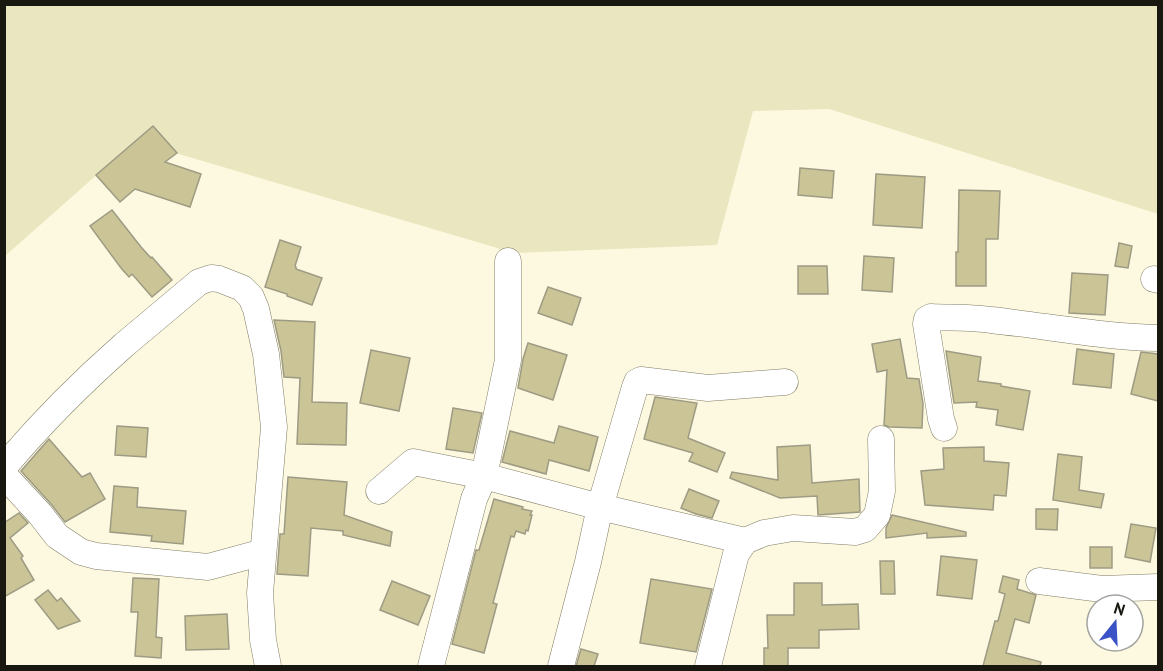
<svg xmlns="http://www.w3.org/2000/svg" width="1163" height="671" viewBox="0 0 1163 671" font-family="'PT Sans',sans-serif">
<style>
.green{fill:#eae6bf}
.building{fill:#cac496;stroke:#9e9b84;stroke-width:1.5}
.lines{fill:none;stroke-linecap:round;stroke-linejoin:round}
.minor-casing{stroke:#807d67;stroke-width:27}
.minor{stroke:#fff;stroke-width:26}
</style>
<rect width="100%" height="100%" fill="#fcf9e0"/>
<polygon class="green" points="5,5 1158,5 1158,214 829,109 753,111 717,245 514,253 135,141 5,256"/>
<g class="building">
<polygon points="153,126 177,153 165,162 201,174 190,207 135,189 120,202 96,175"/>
<polygon points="800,168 834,171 832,198 798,195"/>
<polygon points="876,174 925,177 922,228 873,225"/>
<polygon points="959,190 1000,191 998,239 986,239 986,286 956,286 956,252 958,252"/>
<polygon points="112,210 141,247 151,258 152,257 172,280 152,297 132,274 129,277 121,268 90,226"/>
<polygon points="280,240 301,247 295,266 296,267 296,269 322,278 312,305 287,296 287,294 265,287"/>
<polygon points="1119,243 1132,246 1128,268 1115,266"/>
<polygon points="864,256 894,258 892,292 862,290"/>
<polygon points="798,266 827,266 828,294 798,294"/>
<polygon points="1072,273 1108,275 1105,315 1069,313"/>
<polygon points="548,287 581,298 572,325 538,313"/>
<polygon points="274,320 315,322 312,402 347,403 346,445 297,444 300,378 284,377 281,351"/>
<polygon points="900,339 907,378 919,379 923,404 922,428 889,427 884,425 887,370 877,372 872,344"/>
<polygon points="528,343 567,355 553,400 518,388 523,359"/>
<polygon points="1077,349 1114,354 1111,388 1073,384"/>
<polygon points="371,350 410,358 399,411 360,403"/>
<polygon points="946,351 981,357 978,381 1001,384 1001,386 1030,391 1023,430 996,425 998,410 976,407 977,402 954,403"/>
<polygon points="1141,352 1158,354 1158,401 1131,394"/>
<polygon points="655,397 697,403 688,438 725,453 717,472 689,461 693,453 644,439"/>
<polygon points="453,408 482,413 473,453 446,449"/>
<polygon points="117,426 148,428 146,457 115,455"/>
<polygon points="559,426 598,437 589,471 549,460 546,474 502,462 510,431 554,443"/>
<polygon points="49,439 82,477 90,473 105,499 65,522 51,504 21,471"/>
<polygon points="810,445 812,483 859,479 860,512 818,515 817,496 780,498 730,478 732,472 778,480 777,447"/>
<polygon points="984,447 984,461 1009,463 1006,496 994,495 993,510 925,505 921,471 944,469 943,448"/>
<polygon points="1058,454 1082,457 1079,490 1104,494 1101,508 1053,500"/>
<polygon points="288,477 347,482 344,515 392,532 390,546 343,535 343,531 311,528 308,576 277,574 280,534 284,534"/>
<polygon points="114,486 138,488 137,507 186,511 183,544 151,541 152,536 110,532"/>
<polygon points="689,489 719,501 712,518 696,514 681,508"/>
<polygon points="494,499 523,507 522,509 532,511 530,515 532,515 528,531 526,530 525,534 516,531 514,537 511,536 493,603 497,604 484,653 452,644 476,550 479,550"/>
<polygon points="1036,509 1058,509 1057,530 1036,529"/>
<polygon points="19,513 28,523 10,538 23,556 21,558 34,580 4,597 4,523"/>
<polygon points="892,515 966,532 966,536 927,538 927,533 886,538 886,528"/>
<polygon points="1131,524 1156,528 1150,562 1125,557"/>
<rect x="1090" y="547" width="22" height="21"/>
<polygon points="941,556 977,560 972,599 937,595"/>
<polygon points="880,561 894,561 895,594 881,594"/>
<polygon points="1003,576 1019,580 1017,589 1036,595 1029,623 1015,619 1006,653 1041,662 1040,666 983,666 995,621 998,621 1005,594 999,592"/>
<polygon points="133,578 159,579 156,637 162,638 161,658 135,656 138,612 131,612"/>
<polygon points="651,579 712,589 696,652 640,643"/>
<polygon points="392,581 430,596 418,625 380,610"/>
<polygon points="794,583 822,583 822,605 858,604 859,629 819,630 819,648 788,648 788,666 764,666 764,648 768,648 767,615 794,615"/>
<polygon points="48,590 57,601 61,598 80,621 58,629 35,600"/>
<polygon points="227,614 229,649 186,650 185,616"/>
<polygon points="581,649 598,654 594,666 576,666"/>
</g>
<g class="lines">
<defs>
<g id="minor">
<polyline points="1154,279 1158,280"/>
<path d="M944,428L941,419L926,324L927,319L931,317C951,318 971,317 991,320C1047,326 1102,337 1158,338"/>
<path d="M4,467C41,423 82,382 124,345C149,324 174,303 199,282L211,278L219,279L242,288L251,297L256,309L266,354L274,427L260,593L263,640L268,666"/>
<polyline points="4,475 40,514 57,536 81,552 96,556 208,567 263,552"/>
<polyline points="379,491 413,462 484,476 508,360 508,261"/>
<polyline points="745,541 600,507 635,387 637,382 641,380 708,388 785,382"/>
<polyline points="1039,581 1102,589 1158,587"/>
<polyline points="431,666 474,499 484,476 600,507 588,562 561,666"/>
<polyline points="708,666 736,554 745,541 764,533 793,528 855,532 865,529 877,515 882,491 881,439"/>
</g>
</defs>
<use href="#minor" class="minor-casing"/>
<use href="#minor" class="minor"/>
</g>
<rect width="1163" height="671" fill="none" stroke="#191810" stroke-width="12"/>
<g transform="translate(1115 623) rotate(18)"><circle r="28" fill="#ffffff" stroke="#a3a39f" stroke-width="1.5"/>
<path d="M0-4.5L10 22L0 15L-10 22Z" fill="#3a52c5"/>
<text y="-9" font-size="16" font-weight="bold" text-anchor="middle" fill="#191810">N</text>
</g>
</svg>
